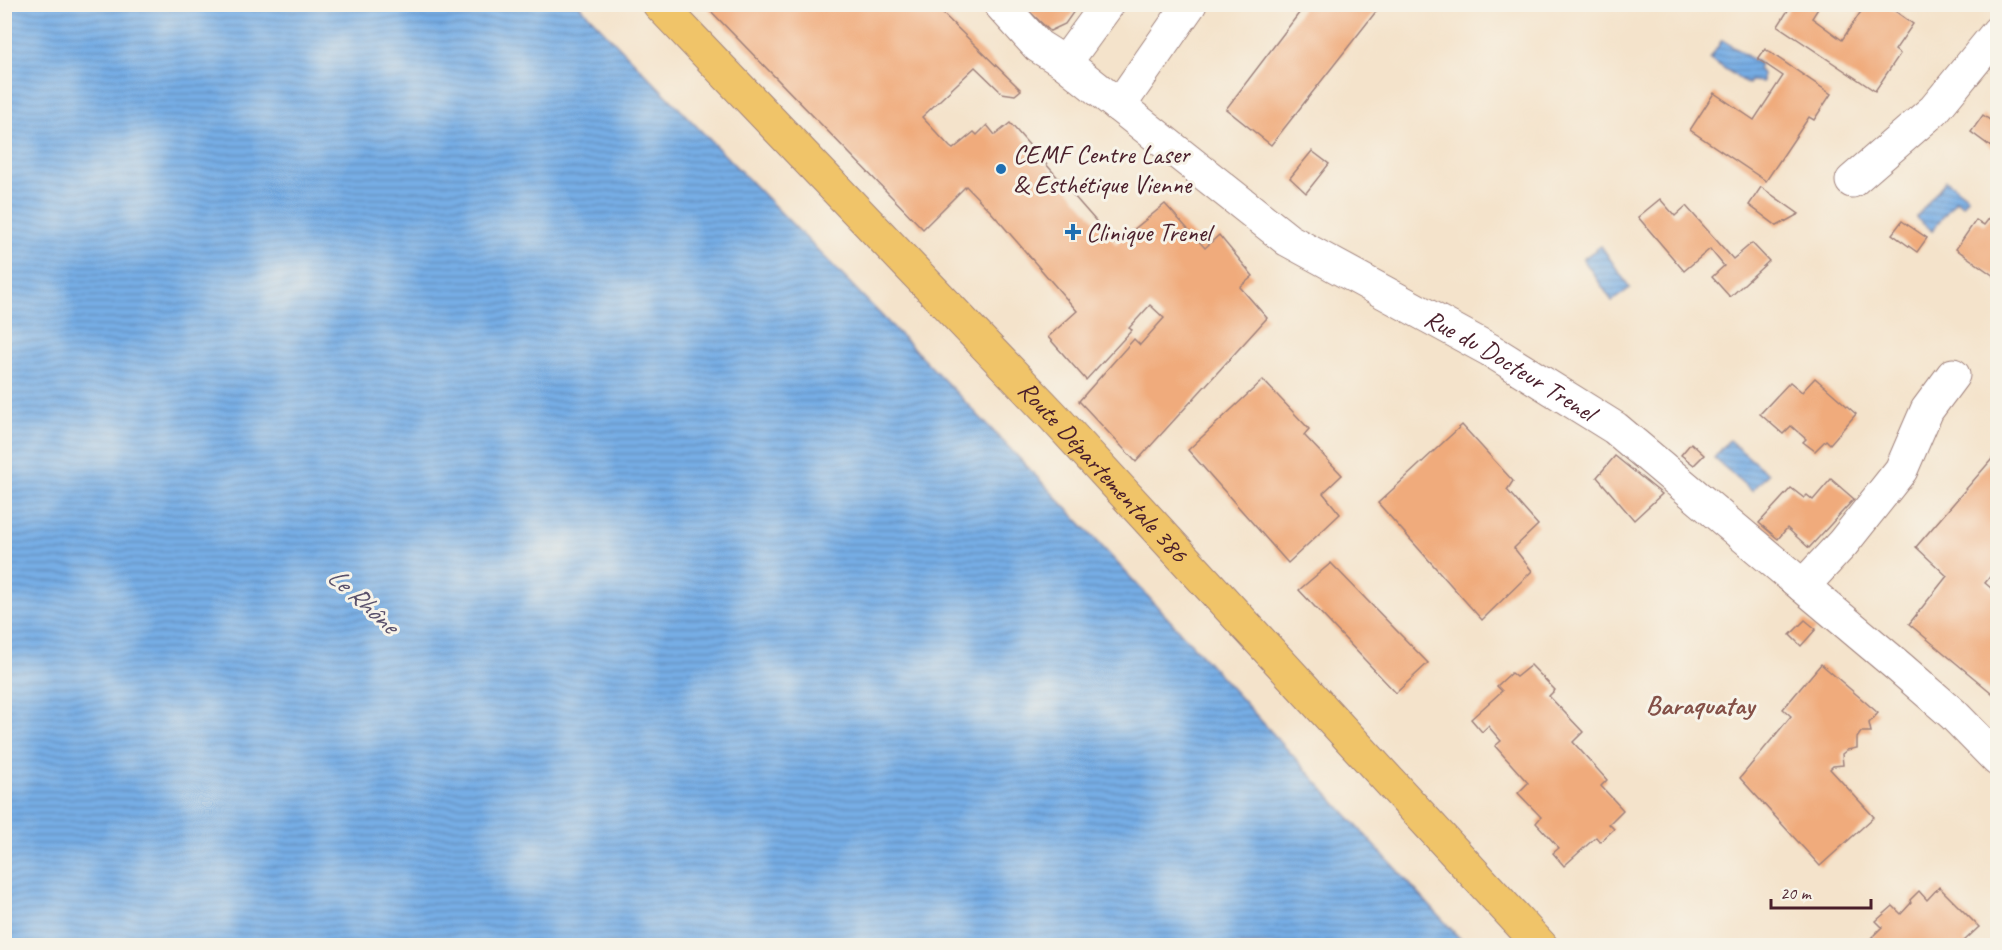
<svg xmlns="http://www.w3.org/2000/svg" width="2002" height="950" viewBox="0 0 2002 950" font-family="Caveat,sans-serif">
<style>
.water{fill:url(#water-rules);stroke:#606688;stroke-width:1.5}
.building{fill:#f0ab7b}
.lines{fill:none;stroke-linecap:round;stroke-linejoin:round}
.minor-casing{stroke:#9f817b;stroke-width:35}
.major-casing{stroke:#9f817b;stroke-width:35}
.minor{stroke:#fff;stroke-width:33}
.major{stroke:#f0c469;stroke-width:33}
.poi-dot{fill:#1f6fb2;stroke:#f7f3e8;stroke-width:2}
.labels{text-anchor:middle;dominant-baseline:central;stroke-width:6;stroke-linejoin:round;paint-order:stroke}
.poi-label{font-size:26px;fill:#4a1f2b;stroke:#f7f3e8;text-anchor:start}
.street-label{font-size:26px;fill:#4a1f2b;stroke:#f7f3e8}
.water-label{font-size:27px;font-style:italic;fill:#59516c;stroke:#f7f3e8}
.neighbourhood-label{font-size:27px;font-weight:bold;fill:#845047;stroke:#f7f3e8}
</style>
<defs>
<pattern id="water-rules" width="6" height="5" patternUnits="userSpaceOnUse" patternTransform="scale(1.5)"><rect width="6" height="5" fill="#76ade5"/><path d="M0 2.5h6" fill="none" stroke="#638cba"/></pattern>
</defs>
<rect width="100%" height="100%" fill="#f7f3e8"/>
<filter id="ink" filterUnits="userSpaceOnUse"><feTurbulence type="fractalNoise" baseFrequency=".0167" numOctaves="2"/><feDisplacementMap in="SourceGraphic" scale="12" xChannelSelector="R" yChannelSelector="G"/><feConvolveMatrix kernelMatrix="1 2 1 2 8 2 1 2 1" color-interpolation-filters="sRGB"/></filter>
<filter id="wash" filterUnits="userSpaceOnUse"><feTurbulence type="fractalNoise" baseFrequency=".008" numOctaves="4" result="noise"/><feDisplacementMap in="SourceGraphic" scale="24" xChannelSelector="R" yChannelSelector="G"/><feGaussianBlur stdDeviation="1.35" result="paint"/><feColorMatrix in="noise" values="0 0 0 0 0 0 0 0 0 0 0 0 0 0 0 0 0 1.4 0 .05"/><feComposite in="paint" operator="in"/></filter>
<g filter="url(#wash)">
<rect width="100%" height="100%" fill="#f4e3cb"/>
<g class="water">
<path d="M5,4L579,5C747,180 919,350 1085,528C1213,666 1338,807 1466,945H5Z"/>
<polygon points="1722,40 1760,64 1758,68 1762,74 1762,82 1750,81 1748,84 1710,59"/>
<polygon points="1946,180 1968,197 1962,205 1956,200 1932,231 1916,218"/>
<polygon points="1601,246 1630,288 1612,301 1583,259"/>
<polygon points="1729,440 1768,474 1752,491 1714,458"/>
</g>
<g id="blocks">
<g class="building">
<polygon points="704,4 933,4 1021,90 1015,95 1002,93 975,67 922,117 950,147 953,149 974,132 977,135 987,125 995,135 1010,123 1116,244 1165,204 1205,248 1219,235 1253,276 1240,287 1267,318 1136,462 1079,401 1134,339 1140,345 1164,318 1150,305 1129,328 1132,330 1086,380 1048,337 1077,311 991,212 966,186 923,229"/>
<polygon points="1033,4 1079,4 1065,24 1050,31 1029,11"/>
<polygon points="1306,4 1382,4 1271,145 1226,109"/>
<polygon points="1792,4 1821,4 1812,18 1842,40 1866,4 1885,4 1913,24 1895,50 1900,54 1875,91 1778,26"/>
<polygon points="1765,49 1831,94 1814,120 1809,117 1766,181 1690,130 1714,93 1754,120 1783,76 1758,59"/>
<polygon points="1983,115 1998,126 1998,152 1971,132"/>
<polygon points="1312,151 1329,164 1306,193 1290,178"/>
<polygon points="1761,187 1799,214 1777,226 1749,205"/>
<polygon points="1660,199 1675,216 1686,206 1733,259 1752,243 1769,261 1730,297 1712,277 1724,266 1710,249 1684,271 1638,217"/>
<polygon points="1998,207 1998,271 1994,276 1956,249 1976,220 1984,225"/>
<polygon points="1902,221 1927,238 1917,252 1892,234"/>
<polygon points="1815,378 1856,414 1830,444 1826,440 1815,451 1803,442 1806,439 1791,426 1783,434 1760,414 1790,382 1802,392"/>
<polygon points="1263,380 1309,429 1304,435 1342,475 1323,493 1340,514 1288,563 1188,450"/>
<polygon points="1462,425 1513,481 1507,490 1538,525 1514,548 1532,571 1482,620 1378,503"/>
<polygon points="1691,443 1704,455 1694,465 1681,455"/>
<polygon points="1998,452 1998,567 1985,583 1998,594 1998,698 1909,624 1947,576 1916,547"/>
<polygon points="1615,456 1662,494 1634,520 1597,477"/>
<polygon points="1831,479 1854,499 1809,548 1787,528 1778,539 1759,523 1791,488 1804,498 1807,495 1813,500"/>
<polygon points="1331,563 1428,663 1396,693 1299,590"/>
<polygon points="1805,620 1816,629 1801,646 1790,635"/>
<polygon points="1821,664 1878,713 1869,723 1871,732 1861,732 1857,738 1857,748 1847,750 1842,754 1843,765 1833,766 1830,769 1874,817 1820,866 1740,778 1791,716 1783,709"/>
<polygon points="1531,665 1555,690 1549,696 1583,732 1573,742 1607,780 1601,786 1623,810 1609,824 1614,829 1600,842 1596,837 1564,866 1553,853 1559,848 1536,823 1541,817 1518,793 1528,783 1495,746 1501,741 1488,726 1482,732 1471,719 1502,691 1497,686 1511,673 1516,677"/>
<polygon points="1939,887 1979,927 1964,941 1968,946 1863,946 1882,927 1876,921 1893,906 1901,914 1911,903 1910,900 1919,891 1927,900"/>
</g>
</g>
</g>
<g filter="url(#ink)">
<use href="#blocks" fill-opacity="0" stroke="#9f817b" stroke-width="1.5"/>
<g class="lines">
<defs>
<g id="minor">
<path id="s1" d="M1000,4L1038,46L1065,63L1288,240L1490,350L1615,428L1899,667L1953,714L1998,760"/>
<polyline points="1065,63 1108,4"/>
<polyline points="1119,106 1190,4"/>
<polyline points="1852,181 1934,110 1998,32"/>
<polyline points="1803,586 1843,543 1901,470 1927,410 1953,375"/>
</g>
<g id="major">
<path id="s2" d="M659,4L1052,415L1541,946"/>
</g>
</defs>
<use href="#minor" class="minor-casing"/>
<use href="#major" class="major-casing"/>
<use href="#minor" class="minor"/>
<use href="#major" class="major"/>
</g>
</g>
<g class="poi-dot">
<circle cx="1001" cy="169" r="6"/>
<path d="M1070 223h6v6h6v6h-6v6h-6v-6h-6v-6h6z"/>
</g>
<g class="labels">
<g class="poi-label">
<text x="1013" y="154">CEMF Centre Laser<tspan x="1013" dy="30">&amp; Esthétique Vienne</tspan></text>
<text x="1086" y="232">Clinique Trenel</text>
</g>
<g class="street-label">
<text stroke="none"><textPath href="#s1" startOffset="628">Rue du Docteur Trenel</textPath></text>
<text stroke="none"><textPath href="#s2" startOffset="645">Route Départementale 386</textPath></text>
</g>
<g class="water-label">
<text transform="translate(363 600) rotate(42)">Le Rhône</text>
</g>
<g class="neighbourhood-label">
<text x="1700" y="705">Baraquatay</text>
</g>
</g>
<rect width="2002" height="950" fill="none" stroke="#f7f3e8" stroke-width="24"/>
<path d="M1771 899v9h100v-9" fill="none" stroke="#4a1f2b" stroke-width="3"/>
<text x="1780" y="899" font-size="18" fill="#4a1f2b" stroke="#f7f3e8" stroke-width="4.5" paint-order="stroke">20 m</text>
</svg>
